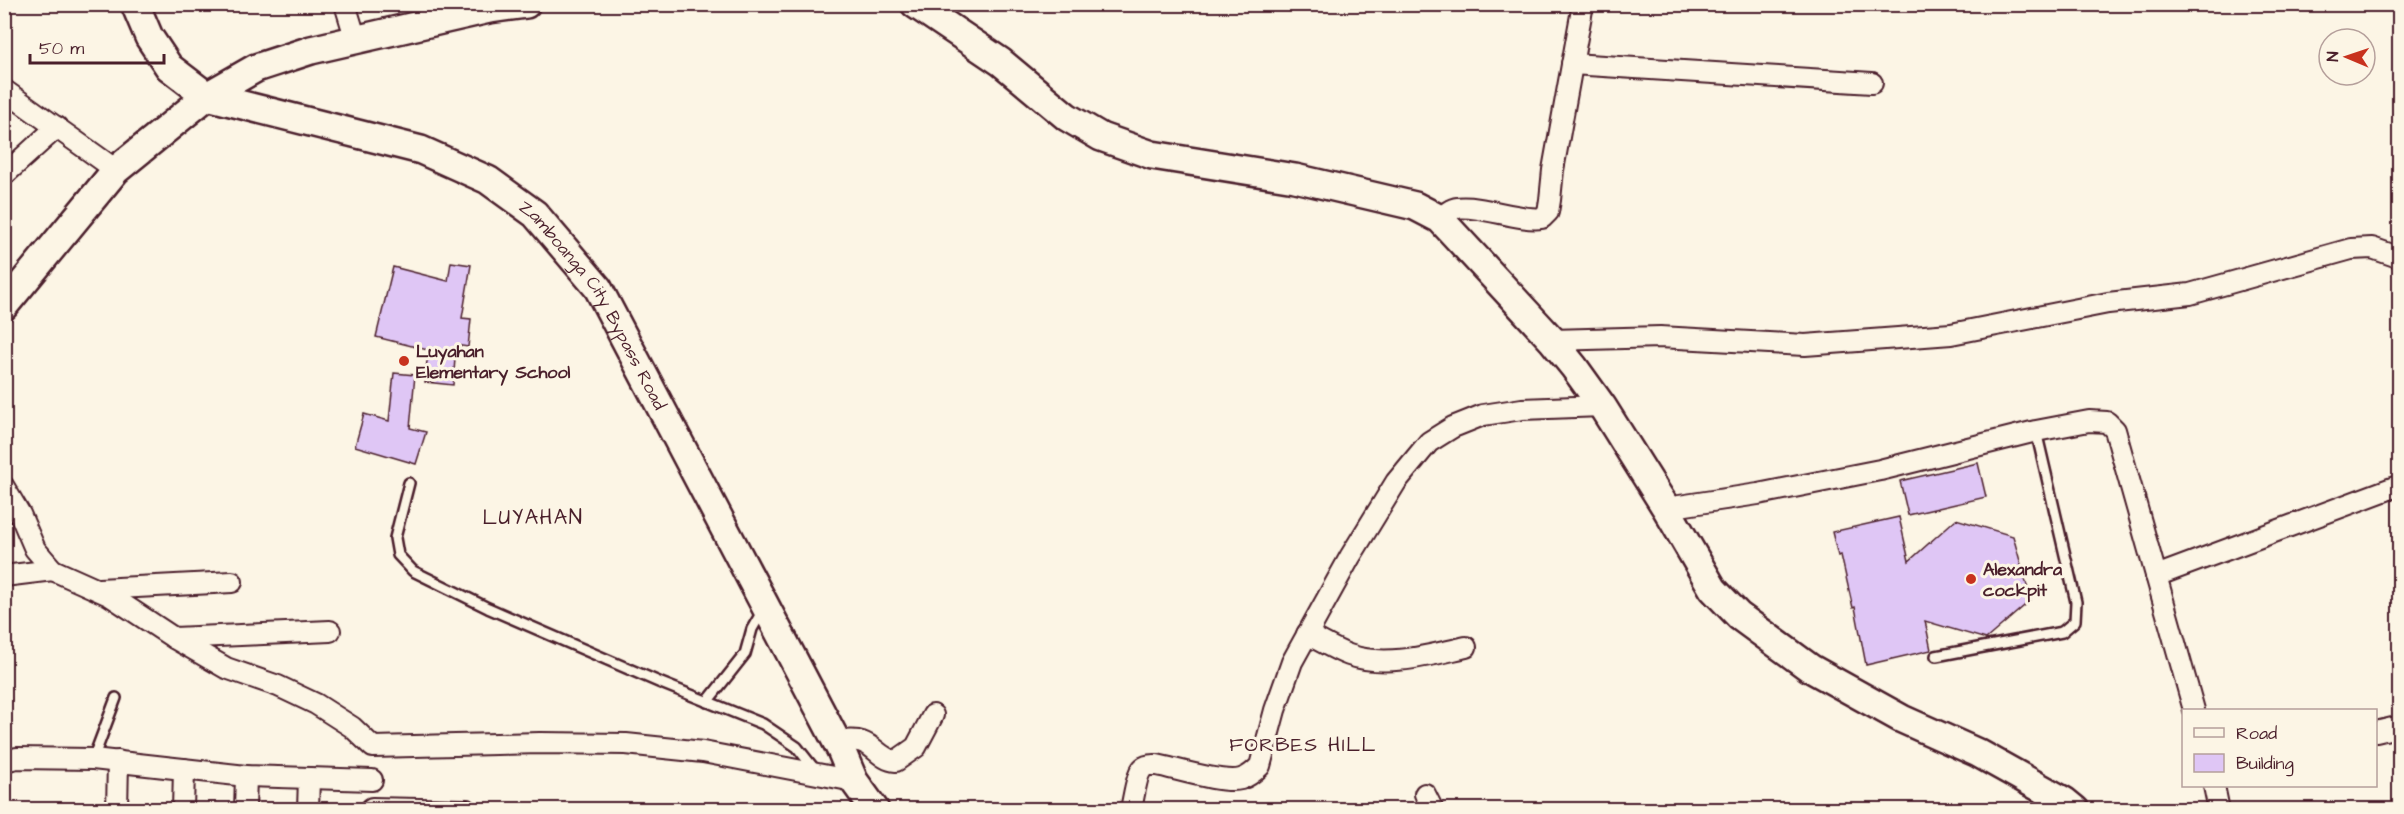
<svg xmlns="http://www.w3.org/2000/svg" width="2404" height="814" viewBox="0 0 2404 814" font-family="'Architects Daughter',sans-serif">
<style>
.building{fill:#dfc6f5;stroke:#4a1f2b;stroke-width:1.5}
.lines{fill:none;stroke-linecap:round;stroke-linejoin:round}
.lane-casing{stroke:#4a1f2b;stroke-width:14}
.street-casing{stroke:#4a1f2b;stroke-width:24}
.secondary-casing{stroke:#4a1f2b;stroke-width:32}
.lane{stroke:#fcf5e5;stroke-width:9}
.street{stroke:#fcf5e5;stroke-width:20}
.secondary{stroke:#fcf5e5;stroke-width:27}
.poi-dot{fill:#c8321e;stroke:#fcf5e5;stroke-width:2}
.labels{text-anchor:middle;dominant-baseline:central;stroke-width:6;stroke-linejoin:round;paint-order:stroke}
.street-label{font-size:18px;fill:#4a1f2b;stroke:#fcf5e5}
.poi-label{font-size:18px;font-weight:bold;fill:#4a1f2b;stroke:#fcf5e5;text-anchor:start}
.neighbourhood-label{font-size:20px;letter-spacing:1.5px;fill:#4a1f2b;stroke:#fcf5e5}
.quarter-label{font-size:21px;letter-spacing:1.5px;fill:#4a1f2b;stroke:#fcf5e5}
</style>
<rect width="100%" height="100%" fill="#fcf5e5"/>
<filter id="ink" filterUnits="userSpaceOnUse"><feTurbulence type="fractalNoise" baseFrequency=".0167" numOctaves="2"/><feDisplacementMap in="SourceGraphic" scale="12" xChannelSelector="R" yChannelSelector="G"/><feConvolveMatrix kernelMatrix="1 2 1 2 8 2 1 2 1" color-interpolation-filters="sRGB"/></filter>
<g filter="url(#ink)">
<g class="building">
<polygon points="451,262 471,265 462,318 471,319 468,347 456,345 453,385 425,382 428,350 376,337 393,267 448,281"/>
<polygon points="394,373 415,375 410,428 426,432 416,464 355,446 364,414 389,421"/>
<polygon points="1978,463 1986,497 1908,515 1900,481"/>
<polygon points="1899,517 1909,561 1956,519 2013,536 2031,600 1986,639 1925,621 1931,650 1866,665 1855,607 1853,608 1841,555 1838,556 1832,532"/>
</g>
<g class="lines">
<defs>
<g id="lane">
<polyline points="409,483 395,538 398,555 413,571 488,608 661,683 763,724 797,747 816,771"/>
<polyline points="1936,656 2062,632 2075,621 2076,602 2036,431"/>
<polyline points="707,702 745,654 752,629 763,610"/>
<polyline points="93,759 116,698"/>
</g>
<g id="street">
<polyline points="345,4 356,40"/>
<polyline points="1572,64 1872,83"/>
<polyline points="4,90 116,170"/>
<polyline points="4,175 57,127"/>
<path d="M1440,219C1443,216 1447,212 1451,210C1467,200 1518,222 1542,218L1548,212L1550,200L1553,170L1583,4"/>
<polyline points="1552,340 1660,337 1805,345 1951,334 2108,303 2190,294 2351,249 2372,248 2398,257"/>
<polyline points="4,487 20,514 35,549 53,570 109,595 174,638 226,668 278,686 316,704 352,727 373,747 540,743 626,744 703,752 854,781"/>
<polyline points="1666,508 1758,494 1880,470 2036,431 2089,421 2107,422 2115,430 2194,710"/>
<polyline points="4,576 53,570"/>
<polyline points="2156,576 2400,485"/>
<polyline points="99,589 232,582"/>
<path d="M1307,634C1321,641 1335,650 1349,655C1386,668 1430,655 1466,647"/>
<polyline points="174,638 330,631"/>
<polyline points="2376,732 2397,727"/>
<path d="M837,742C845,741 854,739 862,742C875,746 881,760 896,761L916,747L933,715"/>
<polyline points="4,761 17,758 93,759 246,776 372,780"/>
<polyline points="2214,786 2219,810"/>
<polyline points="1425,794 1433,810"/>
<polyline points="372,808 467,810"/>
<polyline points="117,810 118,761"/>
<polyline points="183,810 184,769"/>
<polyline points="245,810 246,776"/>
<polyline points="308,810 309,778"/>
<path d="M1131,810C1133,800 1137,773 1143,768C1147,764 1153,765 1157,765C1177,769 1223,784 1241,779C1248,777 1255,771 1260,766L1275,710L1292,662L1350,557L1396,482L1429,442L1453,427L1483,415L1522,409L1602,406"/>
</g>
<g id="secondary">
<path id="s1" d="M135,4L149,37L169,67L207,96L421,150L488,180L535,214L598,288L841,750L854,781L875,810"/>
<polyline points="915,4 1001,62 1067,117 1101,137 1152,155 1295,178 1415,206 1440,219 1552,340 1574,367 1602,406 1666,508 1713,589 1739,616 1810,668 1902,719 1978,753 2064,801 2075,810"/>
<polyline points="4,306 116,170 207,96 256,68 311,50 489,9 526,4"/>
</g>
</defs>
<use href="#lane" class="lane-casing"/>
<use href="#street" class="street-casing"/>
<use href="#secondary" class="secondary-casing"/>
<use href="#lane" class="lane"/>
<use href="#street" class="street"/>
<use href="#secondary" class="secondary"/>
</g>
</g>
<g class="poi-dot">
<circle cx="404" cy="361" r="6"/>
<circle cx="1971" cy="579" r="6"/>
</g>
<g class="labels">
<g class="street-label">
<text stroke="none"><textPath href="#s1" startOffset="580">Zamboanga City Bypass Road</textPath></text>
</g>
<g class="poi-label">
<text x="416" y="351">Luyahan<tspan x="416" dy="21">Elementary School</tspan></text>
<text x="1983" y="569">Alexandra<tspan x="1983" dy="21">cockpit</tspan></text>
</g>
<g class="neighbourhood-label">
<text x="1303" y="745">FORBES HILL</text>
</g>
<g class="quarter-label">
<text x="533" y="517">LUYAHAN</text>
</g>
</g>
<rect width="2404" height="814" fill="none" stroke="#fcf5e5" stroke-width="24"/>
<rect x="12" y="12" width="2380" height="790" fill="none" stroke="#4a1f2b" stroke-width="2" filter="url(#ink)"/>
<rect x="2182" y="709" width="195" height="78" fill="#fcf5e5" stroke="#b59f9b" stroke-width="1.5"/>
<rect x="2194" y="728" width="30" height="9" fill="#fcf5e5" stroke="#b59f9b" stroke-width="1.5"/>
<text x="2236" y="739" font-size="18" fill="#4a1f2b">Road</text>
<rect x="2194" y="754" width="30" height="18" fill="#dfc6f5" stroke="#b59f9b" stroke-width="1.5"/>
<text x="2236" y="769" font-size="18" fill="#4a1f2b">Building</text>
<g transform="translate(2347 57) rotate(272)"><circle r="28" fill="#fcf5e5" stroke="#b59f9b" stroke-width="1.5"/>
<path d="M0-4.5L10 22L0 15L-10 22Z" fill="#c8321e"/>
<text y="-9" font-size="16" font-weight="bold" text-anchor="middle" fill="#4a1f2b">N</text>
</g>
<path d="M30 54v9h134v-9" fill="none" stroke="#4a1f2b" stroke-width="3"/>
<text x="39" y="54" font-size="18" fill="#4a1f2b" stroke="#fcf5e5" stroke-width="4.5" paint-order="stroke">50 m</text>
</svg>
